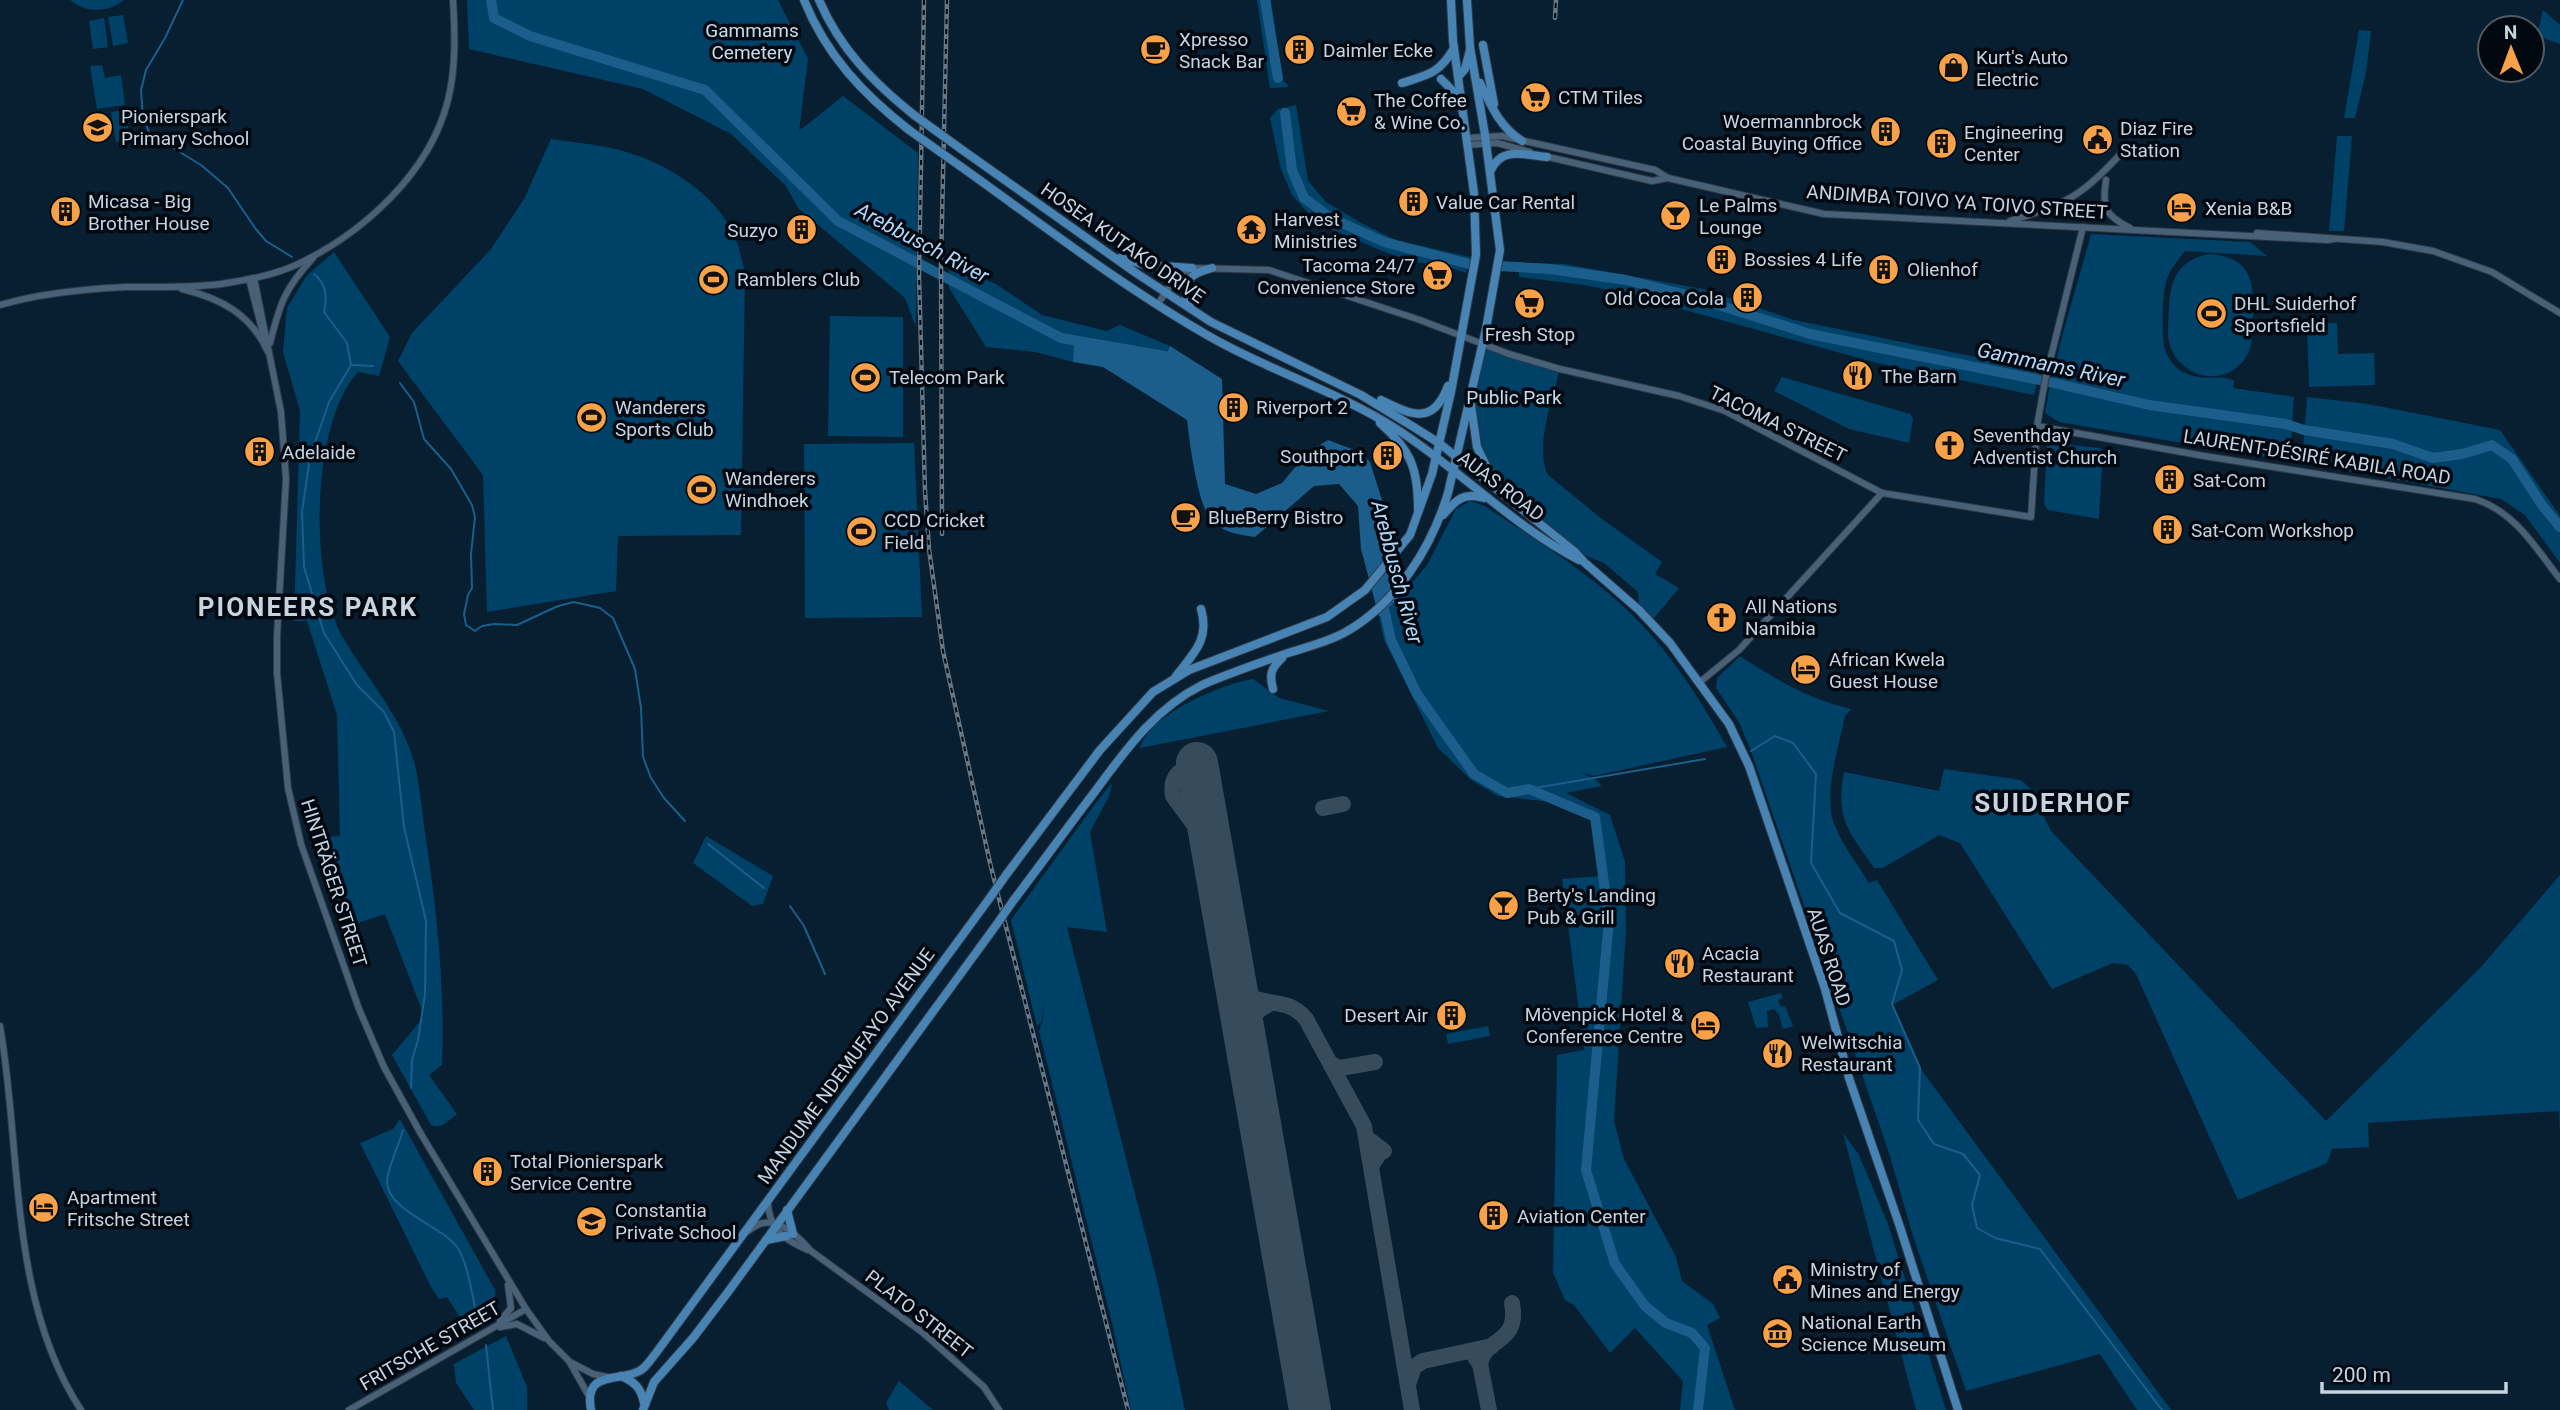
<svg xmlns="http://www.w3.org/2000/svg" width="2560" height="1410" viewBox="0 0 2560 1410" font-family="Roboto,sans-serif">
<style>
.green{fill:#004168}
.water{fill:#1c5e8b}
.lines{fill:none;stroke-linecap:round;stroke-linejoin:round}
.stream{stroke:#1c5e8b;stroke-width:2}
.river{stroke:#1c5e8b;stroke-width:10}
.taxiway{stroke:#364b5b;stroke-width:16}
.runway{stroke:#364b5b;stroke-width:42}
.tertiary-casing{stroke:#303948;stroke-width:8}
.primary-casing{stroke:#303948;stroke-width:10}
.tertiary{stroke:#486176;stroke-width:6}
.primary{stroke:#4784b3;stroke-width:8}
.rail-casing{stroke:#647786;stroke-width:4.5}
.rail{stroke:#02080f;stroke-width:2;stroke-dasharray:5;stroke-linecap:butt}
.primary-bridge-casing{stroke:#303948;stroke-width:10;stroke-linecap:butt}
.primary-bridge{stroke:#4784b3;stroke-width:8}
.labels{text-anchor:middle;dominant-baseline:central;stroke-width:7;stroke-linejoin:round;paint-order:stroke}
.park-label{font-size:19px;fill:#c9dcec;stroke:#02080f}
.poi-label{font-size:19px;fill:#c6d4e0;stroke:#02080f;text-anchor:start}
.street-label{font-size:19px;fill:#c6d4e0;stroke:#02080f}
.water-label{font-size:21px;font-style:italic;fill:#b1d8f9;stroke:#02080f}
.district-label{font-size:26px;font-weight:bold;letter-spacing:2px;fill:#c6d4e0;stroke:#02080f}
</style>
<rect width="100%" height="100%" fill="#071f30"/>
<g class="green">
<path d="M70,0H124C107,13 86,13 70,0Z"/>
<polygon points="467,0 778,0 808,59 799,131 843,96 918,153 916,327 905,298 798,208 786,186 731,134 643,89 469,49"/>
<polygon points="1257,0 1271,0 1282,79 1289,87 1270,88"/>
<polygon points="2543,10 2560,25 2560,44 2532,34 2539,27"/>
<polygon points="123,15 128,43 113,46 108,17"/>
<polygon points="104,18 108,47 93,49 89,21"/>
<polygon points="2359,30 2371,31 2366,73 2355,118 2344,118"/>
<polygon points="102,65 105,78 121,75 125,105 97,109 90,66"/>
<polygon points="1296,105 1308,181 1326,202 1363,224 1396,240 1470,257 1466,273 1443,265 1414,262 1382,251 1317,223 1292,195 1281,170 1270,118 1278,109"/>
<polygon points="125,110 130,140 116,142 111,112"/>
<polygon points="2337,136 2352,136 2344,231 2329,231"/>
<path d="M551,139C572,142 594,144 615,149C663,160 718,193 736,240C740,250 742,261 745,272L741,535L618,536L616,591L487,612L483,475L398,361L412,333L491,249L524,199Z"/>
<path d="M2091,234L2250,242L2267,256L2185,251C2179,259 2171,268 2167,279C2162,292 2161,336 2165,350C2168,358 2174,367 2181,371C2202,383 2218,373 2234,381L2233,388L2294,397L2290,461L2059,422L2045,413C2055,352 2075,294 2091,234Z"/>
<path d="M334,252L390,337L379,376L358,372C311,423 309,576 342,636C367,679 402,716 415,765C420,787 422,811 425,833C437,910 445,988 442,1065L429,1075L457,1114C449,1120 441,1130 431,1125L392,1055L422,1019L423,1013L385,914L346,927L315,838L340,836L337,715L307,621H294L300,411L283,352L287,308L307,275Z"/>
<path d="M2210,254C2253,258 2254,283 2253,319C2252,334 2253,348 2244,360C2219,392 2173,373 2168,337C2170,300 2164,262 2210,254Z"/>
<polygon points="1519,263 1565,264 1703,289 1794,320 2040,370 2034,395 1877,363 1620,292 1584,285 1519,277"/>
<polygon points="949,265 996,284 1042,315 1106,331 1120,325 1170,346 1165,356 1074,340 1073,362 1035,352 986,347 949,288"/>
<polygon points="830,316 903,317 903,437 828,436"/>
<polygon points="2337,323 2338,354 2374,353 2375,385 2309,387 2307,324"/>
<path d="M1482,343L1560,369C1553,398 1534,447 1548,475L1602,519L1662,562L1655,574L1679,588L1651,622L1639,610L1638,592L1604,563L1574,551L1499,493L1481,448L1472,388Z"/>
<polygon points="1782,377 1910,414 1913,418 1909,443 1849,429 1774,391"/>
<polygon points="2307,397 2368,404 2500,430 2560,516 2560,563 2525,515 2501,499 2310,464 2304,457 2303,449"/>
<polygon points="914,443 922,617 805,618 804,444"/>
<polygon points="2050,443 2100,448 2103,452 2099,519 2048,510 2044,504 2047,445"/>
<path d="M1470,501L1485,506C1532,538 1584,569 1625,608C1667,647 1699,697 1727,747L1594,776L1580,772L1596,780L1602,786L1566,793L1610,815L1625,862L1626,929L1614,1121L1624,1159L1676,1257L1682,1281L1713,1304L1720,1318L1707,1325L1735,1410H1680L1683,1381L1635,1328L1610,1353L1574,1305L1565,1300L1553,1273L1557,1055L1584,1050L1562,879L1601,876L1594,819L1552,802L1498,796L1471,780L1438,748L1384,640L1379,617L1399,598L1427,565L1456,509Z"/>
<path d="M1740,656C1775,679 1809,699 1851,709L1845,716C1839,747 1822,796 1835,826C1843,846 1858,865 1869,883L1877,880L1938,980L1892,1005L1920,1068L2171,1410H2137L2100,1354L1966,1391L1913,1236L1889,1153L1751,751L1739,722L1716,688L1717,678Z"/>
<path d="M1253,679L1279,698L1329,711L1140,748C1149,714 1222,684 1253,679Z"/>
<path d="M1944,769L2021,780L2030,788L2051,831L2326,1121L2480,968L2560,875V1134L2559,1111L2368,1123L2369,1147L2332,1149L2327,1163L2238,1200L2136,974L2128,965L2113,963L2052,989L1960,843L1939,835L1883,868H1874C1849,831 1835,819 1844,772L1939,791Z"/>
<polygon points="1112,783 1109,796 1090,832 1107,932 1067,927 1158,1284 1185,1410 1131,1410 1112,1323 1039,1031 1043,1019 1045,995 1042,1021 1037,1026 1011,920 1095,804"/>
<polygon points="706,836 773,876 763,904 752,906 693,863"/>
<polygon points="1781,993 1783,998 1778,1000 1781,1007 1785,1006 1793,1026 1783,1029 1779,1015 1774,1009 1767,1011 1768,1027 1756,1028 1748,1002"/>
<polygon points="1488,1026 1490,1036 1448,1044 1446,1034"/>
<path d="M400,1119L495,1290C497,1313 485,1315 467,1328L447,1297L439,1299L431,1287L360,1143L393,1129Z"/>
<polygon points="1843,1133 1859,1155 1888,1224 1946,1410 1916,1410"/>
<polygon points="506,1336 527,1387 527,1410 474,1410 456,1383 454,1364"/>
<polygon points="899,1381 933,1410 889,1410 886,1403"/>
</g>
<path class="water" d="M1074,340L1165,356L1170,346L1222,379L1225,484L1256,494L1282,483L1308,452L1328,440L1357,451L1370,462L1386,513L1385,561L1399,598L1379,617L1361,549L1358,506L1339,484L1314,486L1255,537C1240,535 1225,533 1213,522C1197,506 1190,443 1187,420L1103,367L1073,362Z"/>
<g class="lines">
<g class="stream">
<polyline points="183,0 165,38 146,70 141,90 143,118 150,134 201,165 228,188 255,228 266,241 292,257"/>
<path d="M314,274C327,284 327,298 324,312L347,343L351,365L329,402L310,457L302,512L304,567L324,633L357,685L384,712L394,732L404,827L426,921L425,994L418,1040L412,1060L411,1088"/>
<polyline points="353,365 373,366"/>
<polyline points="400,383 414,402 424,439 451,469 472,505 475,517 471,554 472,588 468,595 464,614 466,625 475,631 482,626 494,624 517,625 558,606 574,602 600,608 613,618 635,669 641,708 643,757 651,778 664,798 685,821"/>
<polyline points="1751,751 1775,736 1793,743 1816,774 1811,863 1840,913 1894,941 1902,970 1892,1004 1920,1068 1918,1120 1934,1144 1963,1154 1980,1175 1972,1205 1977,1228 1995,1238 2040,1249 2162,1410"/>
<polyline points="1529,789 1705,759"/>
<polyline points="708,844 764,888"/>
<polyline points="790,906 804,926 825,974"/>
<path d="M403,1130C399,1146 387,1168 387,1182C387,1210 442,1226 457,1247C468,1262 473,1301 478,1321"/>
<polyline points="486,1345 493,1410"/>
</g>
<g class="river">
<polyline points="491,0 494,18 530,36 705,90 838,221 1061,338 1165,356 1171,362"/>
<polyline points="1265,0 1278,78"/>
<polyline points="1285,113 1292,170 1304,198 1331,218 1384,242 1469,264"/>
<polyline points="1499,266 1550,269 1626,280 1687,295 1810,334 2045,381 2149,405 2286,424 2304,430 2393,444 2433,458 2462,454 2492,445 2512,459 2542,505 2560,527"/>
<polyline points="1382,600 1391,640 1417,694 1474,774 1507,793 1529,789 1595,817 1609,920 1586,1170 1615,1264 1645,1306 1666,1323 1692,1333 1705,1348 1698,1410"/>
</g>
<g class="taxiway">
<path d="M1198,770C1179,765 1170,778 1173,796L1212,849"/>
<polyline points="1323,808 1343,804"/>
<path d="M1235,978C1253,1016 1282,990 1306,1019L1364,1126L1412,1410"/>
<path d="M1246,1035C1250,1019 1256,1009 1272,1003"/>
<polyline points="1331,1064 1340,1068 1375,1062"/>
<polyline points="1367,1138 1384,1151 1379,1154 1371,1166"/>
<polyline points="1475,1357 1480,1364 1489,1410"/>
<path d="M1480,1364C1485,1336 1520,1345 1512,1303"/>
<polyline points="1409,1382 1414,1367 1423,1361 1492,1346"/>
</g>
<polyline class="runway" points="1197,763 1310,1410"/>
<defs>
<g id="tertiary">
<polyline points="1467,138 1502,136 1655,170 1668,178 1824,214 2328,240 2334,239"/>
<polyline points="1468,145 1497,143 1530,152"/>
<polyline points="1544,156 1652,181 1668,178"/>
<path d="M2106,180C2102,207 2104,215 2130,228"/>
<path d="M2010,221C2067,204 2084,195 2124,150"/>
<polyline points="2257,233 2383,242 2433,251 2492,272 2560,313"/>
<polyline points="254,278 281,412 286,479 277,636 277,673 288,788 301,844 359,1009 384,1067 421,1134 526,1309 549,1341 569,1361 590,1398"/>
<polyline points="249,279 265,341"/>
<path d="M182,289C220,298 251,314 268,352"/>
<polyline points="1158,304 1175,278 1192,268 1269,270 1420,320 1509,354 1560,369 1679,396 1725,411 1882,493 2031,517 2037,426 2045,381 2083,227"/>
<path d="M0,305C41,293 83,289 126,287C158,287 190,288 221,284C247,280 275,275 298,264C363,233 430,173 448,100C456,68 455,33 453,0"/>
<path d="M270,343C280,303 285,288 313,258"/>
<path d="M2037,426L2204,456L2475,499C2515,512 2535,547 2560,579"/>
<polyline points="1700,682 1739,650 1882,493"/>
<path d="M0,1026C22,1151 8,1299 81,1410"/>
<path d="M768,1201C768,1228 784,1240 808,1250"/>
<path d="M748,1231C752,1228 758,1224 763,1223C780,1219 801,1239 811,1251L922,1332L984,1387L999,1410"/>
<polyline points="500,1321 511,1308 508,1285"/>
<polyline points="500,1327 517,1324 544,1338"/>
<polyline points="570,1362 593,1374 607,1377"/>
<polyline points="349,1410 526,1309"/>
</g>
<g id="primary">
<path d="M804,0C826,55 863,94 909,130"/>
<path d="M819,0C840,49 873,82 914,115"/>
<polyline points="1483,45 1494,104"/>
<polyline points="1459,76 1465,69 1470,50"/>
<polyline points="1441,79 1461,99"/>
<path d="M1402,83C1428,75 1440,73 1454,48"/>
<path d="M1480,83C1491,106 1500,127 1522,141"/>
<polyline points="961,149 1136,273 1211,322 1361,395 1412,426 1439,443 1574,551 1584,562 1639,610 1670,643 1729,724 1749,766 1825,989 1849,1078 1900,1227 1958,1410"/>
<path d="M960,166C1043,225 1125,289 1214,339C1273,372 1341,393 1398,430C1460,470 1513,526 1579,560"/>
<path d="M1491,170C1502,146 1525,155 1547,157"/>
<polyline points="1120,258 1145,265 1192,268"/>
<path d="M1190,307C1178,283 1189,274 1212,268"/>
<path d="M1381,400C1412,415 1433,426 1448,386"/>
<polyline points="1471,405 1477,447 1497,488"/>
<path d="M1380,423C1411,450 1418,469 1418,509"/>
<path d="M1443,515C1456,500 1463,492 1484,498"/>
<path d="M1176,676C1194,653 1210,639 1201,609"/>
<path d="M1273,689C1269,675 1271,668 1282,658"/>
<polyline points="1006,875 1100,750 1153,692 1189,670 1327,617 1365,590 1410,535 1432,474 1451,392 1476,255 1474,193 1453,41 1451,0"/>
<path d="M1013,901C1039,867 1064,832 1090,798C1123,754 1152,710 1202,685C1230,673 1259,663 1288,653C1307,647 1327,642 1344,633C1396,604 1431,549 1448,493L1486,329L1500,250L1485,135L1470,47L1467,0"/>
<polyline points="787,1210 793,1234"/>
<polyline points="766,1240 786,1236"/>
<path d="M621,1376C635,1382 641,1388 644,1403"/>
<path d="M591,1410C583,1368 622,1383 641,1370C647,1366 651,1359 656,1353L989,899"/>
<polyline points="643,1410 654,1382 693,1338 728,1292 997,924"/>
</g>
</defs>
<use href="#tertiary" class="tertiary-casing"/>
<use href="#primary" class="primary-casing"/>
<use href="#tertiary" class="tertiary"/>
<use href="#primary" class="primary"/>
<defs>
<g id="rail">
<polyline points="924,0 919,275 925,491 929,549 943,651 990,863 1128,1410"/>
<polyline points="1555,18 1556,0"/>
<polyline points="942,534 941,264 947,0"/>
</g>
</defs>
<use href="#rail" class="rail-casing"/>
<use href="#rail" class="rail"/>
<defs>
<g id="primary-bridge">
<polyline points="914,115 961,149"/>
<polyline points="909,130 960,166"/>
<polyline points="989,899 1006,875"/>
<polyline points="997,924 1013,901"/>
</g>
</defs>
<use href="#primary-bridge" class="primary-bridge-casing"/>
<use href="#primary-bridge" class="primary-bridge"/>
</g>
<defs>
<symbol id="cafe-disc" viewBox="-11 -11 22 22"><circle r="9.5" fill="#f7a248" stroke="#02080f"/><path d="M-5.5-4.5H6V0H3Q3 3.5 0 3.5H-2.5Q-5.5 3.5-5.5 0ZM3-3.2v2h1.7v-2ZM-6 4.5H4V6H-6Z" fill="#111"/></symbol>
<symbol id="building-disc" viewBox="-11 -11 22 22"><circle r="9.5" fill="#f7a248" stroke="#02080f"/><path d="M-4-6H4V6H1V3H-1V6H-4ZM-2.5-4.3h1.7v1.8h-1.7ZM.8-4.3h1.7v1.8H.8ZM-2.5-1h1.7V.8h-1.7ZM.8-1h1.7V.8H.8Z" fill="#111"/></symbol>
<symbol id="shop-disc" viewBox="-11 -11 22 22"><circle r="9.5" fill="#f7a248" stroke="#02080f"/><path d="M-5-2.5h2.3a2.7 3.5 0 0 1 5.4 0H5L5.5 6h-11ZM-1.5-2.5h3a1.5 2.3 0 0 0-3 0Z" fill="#111"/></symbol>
<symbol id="supermarket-disc" viewBox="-11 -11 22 22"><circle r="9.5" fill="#f7a248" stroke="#02080f"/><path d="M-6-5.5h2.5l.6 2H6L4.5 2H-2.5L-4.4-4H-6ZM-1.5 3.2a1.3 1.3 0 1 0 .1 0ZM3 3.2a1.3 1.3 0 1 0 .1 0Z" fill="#111"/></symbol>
<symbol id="school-disc" viewBox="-11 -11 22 22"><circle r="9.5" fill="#f7a248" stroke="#02080f"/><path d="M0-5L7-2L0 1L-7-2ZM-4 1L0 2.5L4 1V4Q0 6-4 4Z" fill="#111"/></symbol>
<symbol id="civic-disc" viewBox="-11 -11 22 22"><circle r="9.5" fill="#f7a248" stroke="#02080f"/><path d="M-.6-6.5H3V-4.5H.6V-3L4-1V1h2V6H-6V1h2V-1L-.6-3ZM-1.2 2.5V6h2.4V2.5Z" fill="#111"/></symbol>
<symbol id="hotel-disc" viewBox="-11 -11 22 22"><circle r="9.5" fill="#f7a248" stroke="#02080f"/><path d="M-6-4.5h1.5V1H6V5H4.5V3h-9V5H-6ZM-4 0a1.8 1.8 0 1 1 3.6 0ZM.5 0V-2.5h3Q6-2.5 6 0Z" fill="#111"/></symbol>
<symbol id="bar-disc" viewBox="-11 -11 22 22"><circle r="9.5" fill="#f7a248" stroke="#02080f"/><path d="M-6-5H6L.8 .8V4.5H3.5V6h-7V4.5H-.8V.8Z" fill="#111"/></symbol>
<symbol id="temple-disc" viewBox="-11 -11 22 22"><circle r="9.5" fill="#f7a248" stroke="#02080f"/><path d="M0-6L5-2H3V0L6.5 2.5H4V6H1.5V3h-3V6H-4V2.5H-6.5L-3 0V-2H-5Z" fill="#111"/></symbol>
<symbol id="stadium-disc" viewBox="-11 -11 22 22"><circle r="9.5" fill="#f7a248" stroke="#02080f"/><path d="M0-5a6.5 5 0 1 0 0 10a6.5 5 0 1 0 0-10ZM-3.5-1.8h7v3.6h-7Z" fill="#111"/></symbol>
<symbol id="restaurant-disc" viewBox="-11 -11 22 22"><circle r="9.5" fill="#f7a248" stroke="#02080f"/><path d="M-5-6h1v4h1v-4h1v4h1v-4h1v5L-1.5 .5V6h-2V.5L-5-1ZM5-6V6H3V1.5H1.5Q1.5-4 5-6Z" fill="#111"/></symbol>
<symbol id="church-disc" viewBox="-11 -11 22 22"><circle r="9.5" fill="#f7a248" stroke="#02080f"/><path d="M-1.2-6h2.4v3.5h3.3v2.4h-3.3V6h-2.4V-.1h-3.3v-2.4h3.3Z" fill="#111"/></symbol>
<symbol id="museum-disc" viewBox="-11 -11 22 22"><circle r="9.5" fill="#f7a248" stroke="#02080f"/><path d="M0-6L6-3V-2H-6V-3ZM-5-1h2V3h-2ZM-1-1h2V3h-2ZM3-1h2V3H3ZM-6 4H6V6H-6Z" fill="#111"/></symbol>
</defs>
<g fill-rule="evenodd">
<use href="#cafe-disc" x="1138" y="32" width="35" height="35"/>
<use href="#building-disc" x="1282" y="32" width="35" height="35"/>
<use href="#shop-disc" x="1936" y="50" width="35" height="35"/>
<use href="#supermarket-disc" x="1518" y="80" width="35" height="35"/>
<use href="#supermarket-disc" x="1334" y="94" width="35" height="35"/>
<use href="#school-disc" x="80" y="110" width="35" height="35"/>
<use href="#building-disc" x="1868" y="114" width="35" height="35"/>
<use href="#civic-disc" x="2080" y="122" width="35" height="35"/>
<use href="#building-disc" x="1924" y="126" width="35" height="35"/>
<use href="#building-disc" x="1396" y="184" width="35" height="35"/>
<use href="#hotel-disc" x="2164" y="190" width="35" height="35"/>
<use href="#building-disc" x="48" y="194" width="35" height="35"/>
<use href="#bar-disc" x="1658" y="198" width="35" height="35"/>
<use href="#building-disc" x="784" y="212" width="35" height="35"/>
<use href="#temple-disc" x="1234" y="212" width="35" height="35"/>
<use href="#building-disc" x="1704" y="242" width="35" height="35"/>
<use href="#building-disc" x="1866" y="252" width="35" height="35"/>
<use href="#supermarket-disc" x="1420" y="258" width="35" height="35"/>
<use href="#stadium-disc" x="696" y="262" width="35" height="35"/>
<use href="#building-disc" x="1730" y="280" width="35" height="35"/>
<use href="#supermarket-disc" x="1512" y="286" width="35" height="35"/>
<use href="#stadium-disc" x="2194" y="296" width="35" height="35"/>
<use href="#restaurant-disc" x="1840" y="358" width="35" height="35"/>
<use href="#stadium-disc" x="848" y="360" width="35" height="35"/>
<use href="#building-disc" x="1216" y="390" width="35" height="35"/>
<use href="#stadium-disc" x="574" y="400" width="35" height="35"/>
<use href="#church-disc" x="1932" y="428" width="35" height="35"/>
<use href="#building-disc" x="242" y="434" width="35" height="35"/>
<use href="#building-disc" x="1370" y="438" width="35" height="35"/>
<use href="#building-disc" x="2152" y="462" width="35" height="35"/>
<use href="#stadium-disc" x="684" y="472" width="35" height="35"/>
<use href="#cafe-disc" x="1168" y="500" width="35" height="35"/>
<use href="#building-disc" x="2150" y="512" width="35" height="35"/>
<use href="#stadium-disc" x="844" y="514" width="35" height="35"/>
<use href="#church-disc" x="1704" y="600" width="35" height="35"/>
<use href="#hotel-disc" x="1788" y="652" width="35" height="35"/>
<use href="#bar-disc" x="1486" y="888" width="35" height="35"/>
<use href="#restaurant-disc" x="1662" y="946" width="35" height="35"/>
<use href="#building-disc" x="1434" y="998" width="35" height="35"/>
<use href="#hotel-disc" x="1688" y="1008" width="35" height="35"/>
<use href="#restaurant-disc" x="1760" y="1036" width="35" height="35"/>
<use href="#building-disc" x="470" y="1154" width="35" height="35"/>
<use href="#hotel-disc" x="26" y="1190" width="35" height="35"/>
<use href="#building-disc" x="1476" y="1198" width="35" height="35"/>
<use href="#school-disc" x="574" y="1204" width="35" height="35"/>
<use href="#civic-disc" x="1770" y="1262" width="35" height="35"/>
<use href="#museum-disc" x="1760" y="1316" width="35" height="35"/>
</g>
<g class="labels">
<g class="park-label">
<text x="752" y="30">Gammams<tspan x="752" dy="22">Cemetery</tspan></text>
<text x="1514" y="397">Public Park</text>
</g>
<g class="poi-label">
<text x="1179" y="39">Xpresso<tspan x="1179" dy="22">Snack Bar</tspan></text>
<text x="1323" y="50">Daimler Ecke</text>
<text x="1976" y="57">Kurt's Auto<tspan x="1976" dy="22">Electric</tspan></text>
<text x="1558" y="97">CTM Tiles</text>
<text x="1374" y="100">The Coffee<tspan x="1374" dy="22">&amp; Wine Co.</tspan></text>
<text x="121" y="116">Pionierspark<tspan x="121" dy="22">Primary School</tspan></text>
<text x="1862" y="121" text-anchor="end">Woermannbrock<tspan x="1862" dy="22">Coastal Buying Office</tspan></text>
<text x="2120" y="128">Diaz Fire<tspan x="2120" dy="22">Station</tspan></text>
<text x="1964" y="132">Engineering<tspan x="1964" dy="22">Center</tspan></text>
<text x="88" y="201">Micasa - Big<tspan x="88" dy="22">Brother House</tspan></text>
<text x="1436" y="202">Value Car Rental</text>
<text x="1699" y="205">Le Palms<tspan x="1699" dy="22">Lounge</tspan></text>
<text x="2205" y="208">Xenia B&amp;B</text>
<text x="1274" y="219">Harvest<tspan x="1274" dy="22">Ministries</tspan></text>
<text x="778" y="230" text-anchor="end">Suzyo</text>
<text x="1744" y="259">Bossies 4 Life</text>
<text x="1415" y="265" text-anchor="end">Tacoma 24/7<tspan x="1415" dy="22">Convenience Store</tspan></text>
<text x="1907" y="269">Olienhof</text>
<text x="737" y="279">Ramblers Club</text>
<text x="1724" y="298" text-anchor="end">Old Coca Cola</text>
<text x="2234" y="303">DHL Suiderhof<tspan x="2234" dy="22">Sportsfield</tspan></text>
<text x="1530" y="334" text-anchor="middle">Fresh Stop</text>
<text x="1881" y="376">The Barn</text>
<text x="889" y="377">Telecom Park</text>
<text x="615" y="407">Wanderers<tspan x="615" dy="22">Sports Club</tspan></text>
<text x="1256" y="407">Riverport 2</text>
<text x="1973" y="435">Seventhday<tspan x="1973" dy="22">Adventist Church</tspan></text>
<text x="282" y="452">Adelaide</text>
<text x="1364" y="456" text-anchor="end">Southport</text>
<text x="725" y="478">Wanderers<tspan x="725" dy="22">Windhoek</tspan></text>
<text x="2193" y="480">Sat-Com</text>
<text x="1208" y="517">BlueBerry Bistro</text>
<text x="884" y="520">CCD Cricket<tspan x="884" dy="22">Field</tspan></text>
<text x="2191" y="530">Sat-Com Workshop</text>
<text x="1745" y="606">All Nations<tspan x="1745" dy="22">Namibia</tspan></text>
<text x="1829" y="659">African Kwela<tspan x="1829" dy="22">Guest House</tspan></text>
<text x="1527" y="895">Berty's Landing<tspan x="1527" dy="22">Pub &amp; Grill</tspan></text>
<text x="1702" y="953">Acacia<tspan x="1702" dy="22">Restaurant</tspan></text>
<text x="1683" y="1014" text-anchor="end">Mövenpick Hotel &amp;<tspan x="1683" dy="22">Conference Centre</tspan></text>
<text x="1428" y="1015" text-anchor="end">Desert Air</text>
<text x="1801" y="1042">Welwitschia<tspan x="1801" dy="22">Restaurant</tspan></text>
<text x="510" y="1161">Total Pionierspark<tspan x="510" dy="22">Service Centre</tspan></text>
<text x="67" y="1197">Apartment<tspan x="67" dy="22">Fritsche Street</tspan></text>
<text x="615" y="1210">Constantia<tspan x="615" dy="22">Private School</tspan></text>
<text x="1517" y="1216">Aviation Center</text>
<text x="1810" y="1269">Ministry of<tspan x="1810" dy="22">Mines and Energy</tspan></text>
<text x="1801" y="1322">National Earth<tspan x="1801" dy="22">Science Museum</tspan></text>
</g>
<g class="street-label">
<text transform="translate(1957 202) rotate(4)">ANDIMBA TOIVO YA TOIVO STREET</text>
<text transform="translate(1123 243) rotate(35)">HOSEA KUTAKO DRIVE</text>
<text transform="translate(1778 424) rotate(26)">TACOMA STREET</text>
<text transform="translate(2317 457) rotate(9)">LAURENT-DÉSIRÉ KABILA ROAD</text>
<text transform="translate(1501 486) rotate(37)">AUAS ROAD</text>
<text transform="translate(334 883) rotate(72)">HINTRÄGER STREET</text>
<text transform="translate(1829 957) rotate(72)">AUAS ROAD</text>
<text transform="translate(846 1066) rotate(-54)">MANDUME NDEMUFAYO AVENUE</text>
<text transform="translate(919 1314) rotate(38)">PLATO STREET</text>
<text transform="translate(430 1346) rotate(-30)">FRITSCHE STREET</text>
</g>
<g class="water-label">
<text transform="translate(922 243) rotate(28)">Arebbusch River</text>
<text transform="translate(2051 365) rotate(12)">Gammams River</text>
<text transform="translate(1397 572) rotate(75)">Arebbusch River</text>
</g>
<g class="district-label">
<text x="308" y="607">PIONEERS PARK</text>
<text x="2053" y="803">SUIDERHOF</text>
</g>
</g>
<g transform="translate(2511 49) rotate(359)"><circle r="33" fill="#02080f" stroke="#505a63" stroke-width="2"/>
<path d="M0-5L12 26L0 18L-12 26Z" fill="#f7a248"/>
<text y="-10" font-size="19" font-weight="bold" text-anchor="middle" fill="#c6d4e0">N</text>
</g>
<path d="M2322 1382v10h184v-10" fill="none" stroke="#c6d4e0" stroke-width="3.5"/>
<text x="2332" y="1382" font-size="21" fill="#c6d4e0" stroke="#02080f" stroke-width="5" paint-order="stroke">200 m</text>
</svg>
